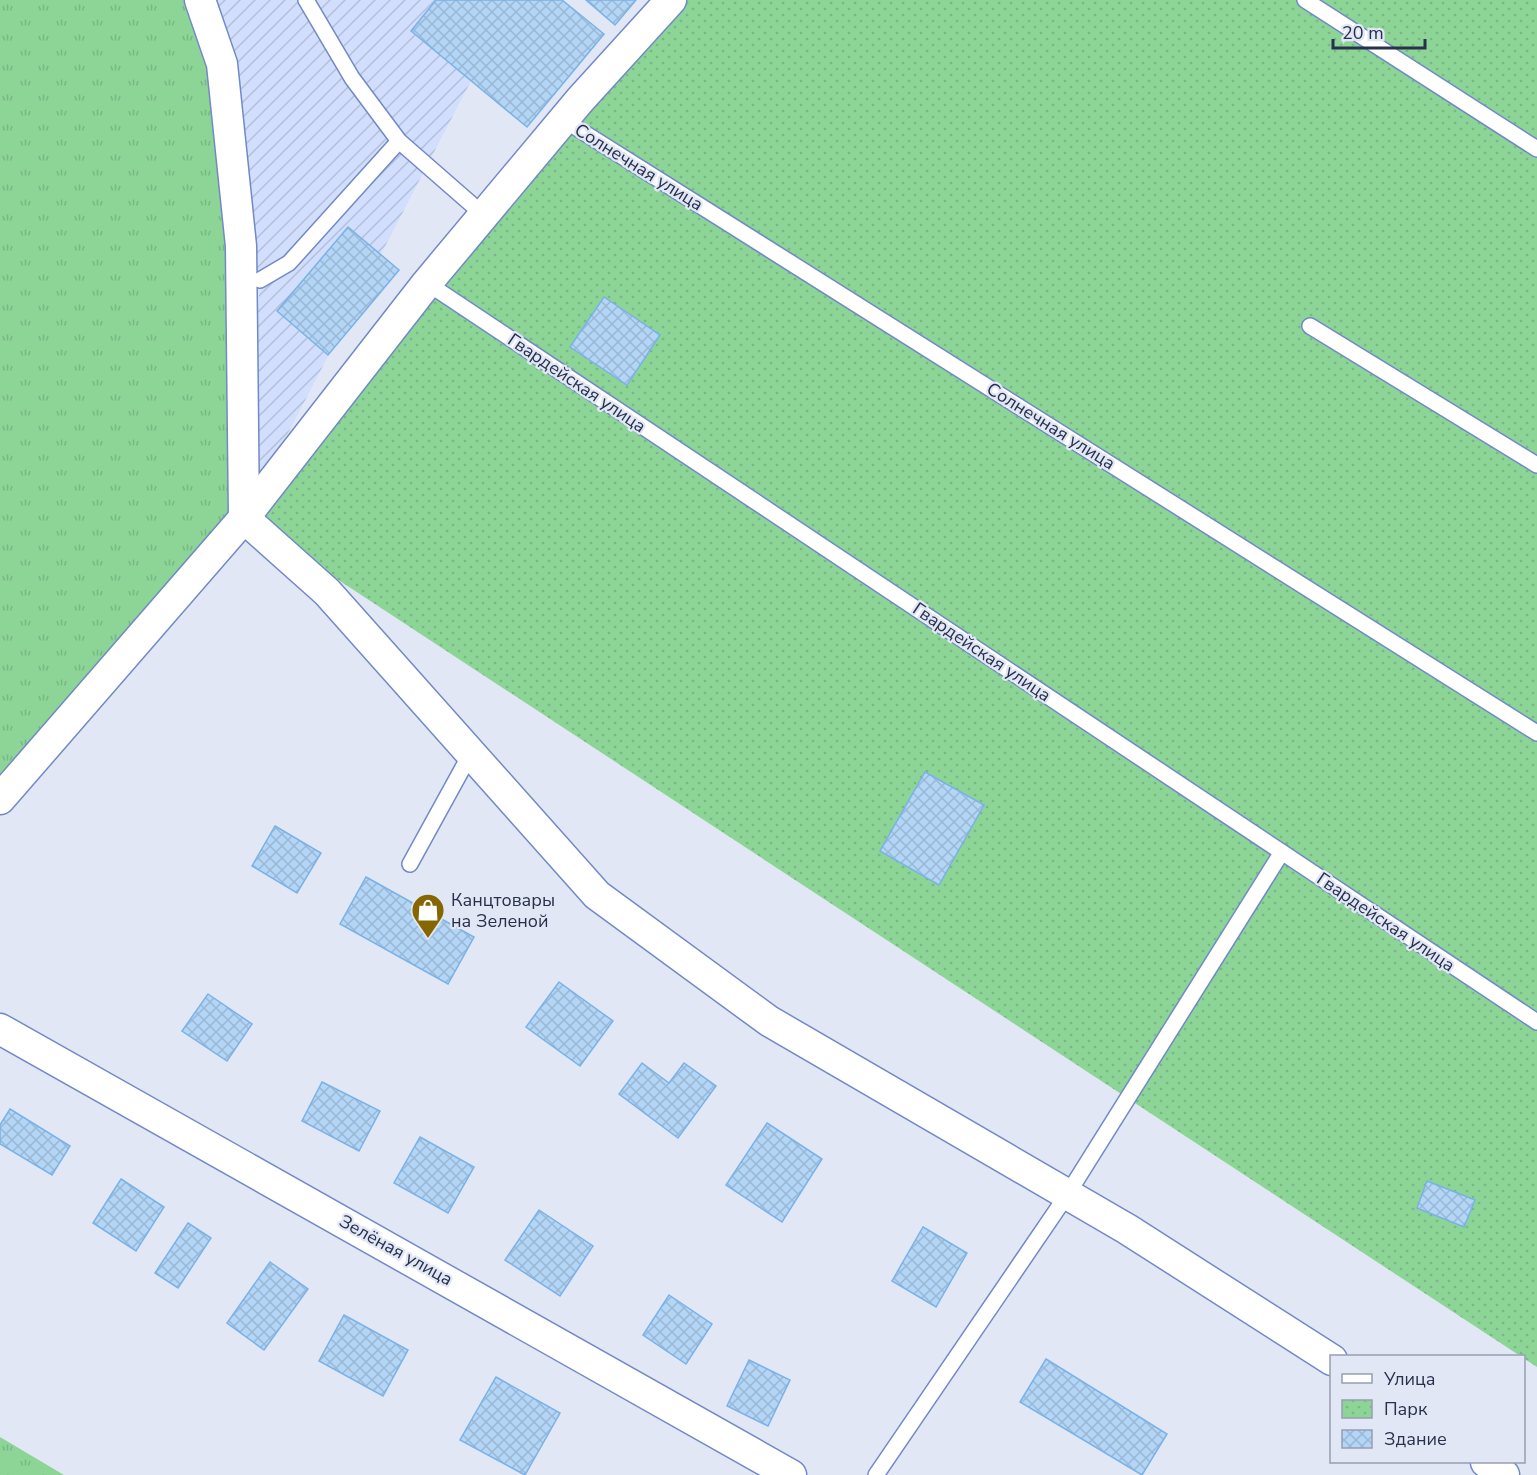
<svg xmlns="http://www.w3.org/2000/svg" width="1537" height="1475" viewBox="0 0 1537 1475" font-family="'Nunito Sans',sans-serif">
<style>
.industrial{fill:url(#industrial-furrows)}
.grass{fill:url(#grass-tufts)}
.park{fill:url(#park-dots)}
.building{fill:url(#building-cross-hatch);stroke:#79b2e8;stroke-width:1.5}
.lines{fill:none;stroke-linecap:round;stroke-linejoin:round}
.lane-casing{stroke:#7289c8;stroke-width:18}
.street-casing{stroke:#7289c8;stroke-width:33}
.lane{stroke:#fff;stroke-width:15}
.street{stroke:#fff;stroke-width:30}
.labels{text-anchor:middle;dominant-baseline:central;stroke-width:4.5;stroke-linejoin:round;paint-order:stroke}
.street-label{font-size:18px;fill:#27314b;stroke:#e2e7f5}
.poi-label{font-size:18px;fill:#27314b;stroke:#e2e7f5;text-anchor:start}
</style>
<defs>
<pattern id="industrial-furrows" width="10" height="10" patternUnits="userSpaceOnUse" patternTransform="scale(1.5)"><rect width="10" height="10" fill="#d2defd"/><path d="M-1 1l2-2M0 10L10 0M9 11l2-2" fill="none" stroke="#b4bfda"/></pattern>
<pattern id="grass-tufts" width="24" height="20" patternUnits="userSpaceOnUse" patternTransform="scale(1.5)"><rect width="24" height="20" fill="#8cd597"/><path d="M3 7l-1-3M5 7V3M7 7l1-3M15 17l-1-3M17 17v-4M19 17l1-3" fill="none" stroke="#79b784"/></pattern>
<pattern id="park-dots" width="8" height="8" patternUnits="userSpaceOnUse" patternTransform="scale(1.5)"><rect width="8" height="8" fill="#8cd597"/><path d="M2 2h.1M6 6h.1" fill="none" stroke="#79b784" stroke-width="1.8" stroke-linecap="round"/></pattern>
<pattern id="building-cross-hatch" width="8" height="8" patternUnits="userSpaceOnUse" patternTransform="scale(1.5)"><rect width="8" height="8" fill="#b3d5f6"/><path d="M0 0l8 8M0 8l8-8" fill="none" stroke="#9ab7d4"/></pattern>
</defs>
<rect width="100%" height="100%" fill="#e2e7f5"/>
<polygon class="industrial" points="200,0 513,0 244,518 260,280 241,246"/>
<g class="grass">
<polygon points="0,0 200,0 222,64 244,518 0,799"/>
<polygon points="0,1437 64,1475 0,1475"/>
</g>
<polygon class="park" points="671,0 1537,0 1537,1367 244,518"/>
<g class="building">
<polygon points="436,0 562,0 604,34 527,127 411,31"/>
<polygon points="586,0 636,0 615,25"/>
<polygon points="348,227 399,270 328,355 277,311"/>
<polygon points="604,297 660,335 627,385 570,347"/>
<polygon points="925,772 984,805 939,885 880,851"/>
<polygon points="275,826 321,853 297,893 252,866"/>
<polygon points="366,877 474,937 448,984 340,924"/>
<polygon points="559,982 613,1021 580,1066 526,1027"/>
<polygon points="208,994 252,1024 227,1061 182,1031"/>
<polygon points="642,1063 669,1083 684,1063 716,1086 678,1138 619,1094"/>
<polygon points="322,1082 380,1111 359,1151 302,1121"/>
<polygon points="10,1109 70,1146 52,1175 0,1144 0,1125"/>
<polygon points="767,1123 822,1159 782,1222 726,1185"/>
<polygon points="420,1137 474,1167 448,1213 394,1183"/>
<polygon points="121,1179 164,1207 136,1251 93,1223"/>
<polygon points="1427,1181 1475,1200 1464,1227 1417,1208"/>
<polygon points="539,1210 593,1246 560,1296 505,1260"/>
<polygon points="188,1223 211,1238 178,1288 155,1273"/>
<polygon points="923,1227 967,1253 936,1307 892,1281"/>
<polygon points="270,1262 308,1289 264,1350 227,1323"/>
<polygon points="669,1295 712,1324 686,1364 643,1335"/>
<polygon points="344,1315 408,1350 383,1396 319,1361"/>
<polygon points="1046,1359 1167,1434 1142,1475 1020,1402"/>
<polygon points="749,1360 790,1380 768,1426 727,1406"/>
<polygon points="496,1377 560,1413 525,1475 460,1440"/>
</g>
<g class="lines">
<defs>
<g id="lane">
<polyline points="306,0 352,78 399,141 478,210"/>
<polyline points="1305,0 1537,149"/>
<polyline points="564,120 1537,733"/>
<polyline points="260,280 289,263 399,141"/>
<polyline points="427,283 1537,1022"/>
<polyline points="1310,326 1537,465"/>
<polyline points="410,864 471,753"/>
<polyline points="876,1475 1067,1195 1282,852"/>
</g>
<g id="street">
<polyline points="200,0 222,64 241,246 244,518 327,592 597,895 769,1021 1127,1229 1332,1360"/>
<polyline points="0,799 244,518 427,283 580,100 671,0"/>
<polyline points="0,1029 791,1475"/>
<polyline points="1486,1462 1504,1475"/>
</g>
</defs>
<use href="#lane" class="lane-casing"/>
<use href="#street" class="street-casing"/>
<use href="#lane" class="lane"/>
<use href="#street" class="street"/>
</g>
<defs>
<symbol id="shop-pin" viewBox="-11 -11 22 30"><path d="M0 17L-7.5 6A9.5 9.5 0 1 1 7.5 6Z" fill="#856600" stroke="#e2e7f5"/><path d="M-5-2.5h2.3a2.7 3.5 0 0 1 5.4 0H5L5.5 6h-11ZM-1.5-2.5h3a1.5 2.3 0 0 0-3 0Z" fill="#fff"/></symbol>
</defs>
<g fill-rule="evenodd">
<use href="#shop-pin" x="409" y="891" width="38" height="52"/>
</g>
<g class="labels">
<g class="street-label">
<text transform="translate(639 167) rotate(32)">Солнечная улица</text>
<text transform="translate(577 383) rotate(34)">Гвардейская улица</text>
<text transform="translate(1051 426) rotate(32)">Солнечная улица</text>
<text transform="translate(982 652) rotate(34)">Гвардейская улица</text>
<text transform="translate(1386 922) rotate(34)">Гвардейская улица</text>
<text transform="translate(396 1250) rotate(29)">Зелёная улица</text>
</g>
<g class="poi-label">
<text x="451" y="900">Канцтовары<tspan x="451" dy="21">на Зеленой</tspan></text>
</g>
</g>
<rect x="1330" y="1355" width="195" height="108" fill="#e2e7f5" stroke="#979eb1" stroke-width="1.5"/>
<rect x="1342" y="1374" width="30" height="9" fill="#ffffff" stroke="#979eb1" stroke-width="1.5"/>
<text x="1384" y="1385" font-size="18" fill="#27314b">Улица</text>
<rect x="1342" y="1400" width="30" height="18" fill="url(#park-dots)" stroke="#979eb1" stroke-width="1.5"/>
<text x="1384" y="1415" font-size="18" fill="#27314b">Парк</text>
<rect x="1342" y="1430" width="30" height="18" fill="url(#building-cross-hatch)" stroke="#979eb1" stroke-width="1.5"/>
<text x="1384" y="1445" font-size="18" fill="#27314b">Здание</text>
<path d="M1333 39v9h92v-9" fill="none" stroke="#27314b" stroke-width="3"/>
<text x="1342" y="39" font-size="18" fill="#27314b" stroke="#e2e7f5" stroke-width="4.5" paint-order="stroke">20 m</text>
</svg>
